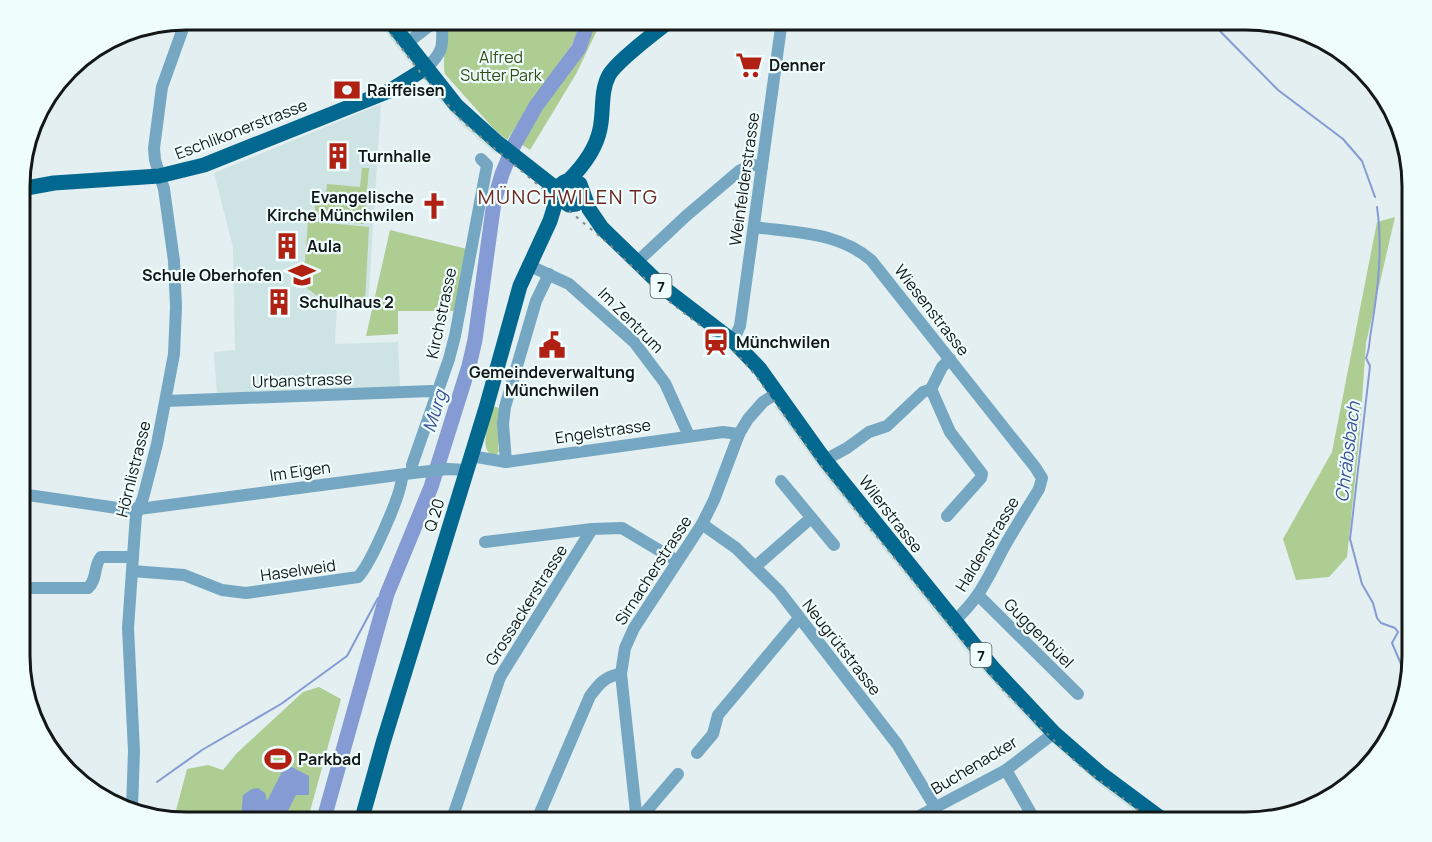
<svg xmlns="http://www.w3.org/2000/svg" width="1432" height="842" viewBox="0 0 1432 842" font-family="Manrope,sans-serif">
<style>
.built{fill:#cee3e4}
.green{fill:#adcd93}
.water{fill:#849bd3}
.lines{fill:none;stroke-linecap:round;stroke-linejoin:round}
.stream{stroke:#849bd3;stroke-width:2}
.river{stroke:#849bd3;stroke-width:15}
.minor{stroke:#75a7c2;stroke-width:12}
.major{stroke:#02688f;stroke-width:15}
.rail{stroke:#818a8a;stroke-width:2;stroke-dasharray:3 6;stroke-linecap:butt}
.labels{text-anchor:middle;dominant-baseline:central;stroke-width:4.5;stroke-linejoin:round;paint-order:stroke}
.shield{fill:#f0fdfd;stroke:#555c5c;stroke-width:1.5}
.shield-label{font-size:15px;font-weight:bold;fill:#131717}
.park-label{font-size:16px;fill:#304d10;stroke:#f0fdfd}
.poi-label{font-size:16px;font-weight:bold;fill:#131717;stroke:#f0fdfd;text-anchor:start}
.street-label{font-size:16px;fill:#131717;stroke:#f0fdfd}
.water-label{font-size:18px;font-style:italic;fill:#385197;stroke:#f0fdfd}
.quarter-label{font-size:20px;letter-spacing:1.5px;fill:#6c271e;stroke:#f0fdfd}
.rim{fill:none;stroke:#131717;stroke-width:3}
</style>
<rect width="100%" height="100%" fill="#e3eff0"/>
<g class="built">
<polygon points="376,20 383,20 499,150 496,154 462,125 439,99"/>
<polygon points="381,104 368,305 337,304 335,344 398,342 400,388 217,396 214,352 235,350 233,247 214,173"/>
<polygon points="774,406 780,406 976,655 1158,822 1149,822 1100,785 1042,734 1011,702 976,663 828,480"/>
</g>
<g class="green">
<path d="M447,20H584L583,28L507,140L494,129L445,74C442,68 447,31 447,20Z"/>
<polygon points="585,20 602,20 576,74 530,150 512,138 585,28"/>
<polygon points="362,168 369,168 364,224 314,220 316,195 326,196 327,184 360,187"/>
<polygon points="1395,217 1366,343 1359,442 1347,557 1329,577 1296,580 1283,539 1332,452 1377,222"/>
<polygon points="308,221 369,227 365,301 325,302 303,285"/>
<polygon points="390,230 467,249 456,311 398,311 398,334 366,336"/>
<path d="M493,406L502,409L498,449L500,450L496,455C476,455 490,419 493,406Z"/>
<polygon points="319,687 341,699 307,822 186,822 179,821 180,816 175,814 187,769 208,765 223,770 237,753 303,692"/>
</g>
<polygon class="water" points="286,764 309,776 309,795 296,795 282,822 261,822 241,817 243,795 252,789 258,788 265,793 267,801"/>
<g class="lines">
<g class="stream">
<polyline points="1209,20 1278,90 1343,139 1362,161 1375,197"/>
<path d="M1377,207C1383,248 1378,290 1371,331C1369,341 1370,349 1366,358L1370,366L1350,539L1362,584L1373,603L1377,618L1381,623L1395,628L1398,632L1392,643L1404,671L1407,683"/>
<polyline points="157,782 202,750 281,704 347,656 378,598 386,597"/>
</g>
<polyline class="river" points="323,822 387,594 431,487 469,366 475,340 494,202 502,174 514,145 536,106 579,48 589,20"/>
<g class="minor">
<polyline points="407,43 437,20"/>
<path d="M426,68C446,50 442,44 442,20"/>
<path d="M754,227C797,233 838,232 871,260L1035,467L1042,478L1039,489C1027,509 1014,529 1003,549C988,578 979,599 954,621"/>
<polyline points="637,262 686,216 739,171 752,165 762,166"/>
<polyline points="528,265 569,284 634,342 665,383 689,436"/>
<polyline points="733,341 740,326 782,20"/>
<polyline points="931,389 950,432 982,474 981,478 947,516"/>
<polyline points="166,401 431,391 438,392"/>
<polyline points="471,456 506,462 723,432 739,434"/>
<polyline points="825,460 847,448 869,432 887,426 923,392 931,389 942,367 950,359"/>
<polyline points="506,462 503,424 505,407 536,301 549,274"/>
<polyline points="413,473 412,465 449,359 455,336 487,165 481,159"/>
<polyline points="781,481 834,545"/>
<polyline points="21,494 124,509 139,509 413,473 448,469 467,470"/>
<polyline points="702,524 736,548 779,591 897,744 935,807"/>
<polyline points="485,542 592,529"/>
<polyline points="756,566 811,518"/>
<path d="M132,571L184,575L222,590L246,593L358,577C370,565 403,492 402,475"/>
<path d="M21,588H88C98,579 93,566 101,557H133"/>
<polyline points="978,595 1078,694"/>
<polyline points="697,753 713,734 718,715 799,618"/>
<polyline points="1006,770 1036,822"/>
<polyline points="132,808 134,751 128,628 135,528 136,515 143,498 157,444 174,354 176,307 174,261 164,189 155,160 154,148 162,87 186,20"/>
<polyline points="1299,809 1332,797"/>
<polyline points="451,822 500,677 592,529 622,528 677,561"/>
<path d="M536,822L590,696C599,684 605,676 621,674"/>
<polyline points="637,822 621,674 625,648 634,628 702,524 714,500 739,434 748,419 763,402 777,393"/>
<polyline points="637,822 678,774"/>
<polyline points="908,822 1006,770 1054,733"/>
</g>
<g class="major">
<polyline points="389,20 456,105 498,143 558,190"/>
<path d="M569,180C583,166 596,149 600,129C604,111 600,92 609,75C618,60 656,32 671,20"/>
<polyline points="21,189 54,183 159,176 204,165 389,91 426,68"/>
<path d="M583,196L576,204L569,205L559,198C555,184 567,176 580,184L589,209L602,228L665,289L733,341L760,369L825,460L993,668L1054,733L1100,773L1166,822"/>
<polyline points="361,822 383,743 486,408 520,286 550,221 558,195"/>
</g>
<polyline class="rail" points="380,20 420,72 463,122 610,245 666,299 738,355 756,376 819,463 865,522 1003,690 1078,764 1154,822"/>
</g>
<defs>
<symbol id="supermarket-bare" viewBox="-9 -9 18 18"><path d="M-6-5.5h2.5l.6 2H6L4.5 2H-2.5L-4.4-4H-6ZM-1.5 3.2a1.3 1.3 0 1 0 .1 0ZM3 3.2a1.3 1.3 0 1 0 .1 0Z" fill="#b02114" stroke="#f0fdfd" stroke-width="2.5" paint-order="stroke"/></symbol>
<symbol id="bank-bare" viewBox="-9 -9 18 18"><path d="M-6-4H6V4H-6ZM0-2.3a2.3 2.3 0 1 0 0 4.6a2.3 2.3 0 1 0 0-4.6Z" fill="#b02114" stroke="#f0fdfd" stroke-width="2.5" paint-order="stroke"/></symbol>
<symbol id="building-bare" viewBox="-9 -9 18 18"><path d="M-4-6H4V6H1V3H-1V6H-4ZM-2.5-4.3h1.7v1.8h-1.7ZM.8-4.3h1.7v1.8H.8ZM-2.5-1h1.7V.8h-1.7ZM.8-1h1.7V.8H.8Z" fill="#b02114" stroke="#f0fdfd" stroke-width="2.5" paint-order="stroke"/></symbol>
<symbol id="church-bare" viewBox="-9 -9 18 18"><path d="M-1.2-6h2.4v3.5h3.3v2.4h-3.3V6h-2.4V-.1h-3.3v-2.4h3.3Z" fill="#b02114" stroke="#f0fdfd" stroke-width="2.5" paint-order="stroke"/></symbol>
<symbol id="school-bare" viewBox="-9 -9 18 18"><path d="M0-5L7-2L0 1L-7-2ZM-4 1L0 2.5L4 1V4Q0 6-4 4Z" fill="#b02114" stroke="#f0fdfd" stroke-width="2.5" paint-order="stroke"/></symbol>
<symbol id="station-bare" viewBox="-9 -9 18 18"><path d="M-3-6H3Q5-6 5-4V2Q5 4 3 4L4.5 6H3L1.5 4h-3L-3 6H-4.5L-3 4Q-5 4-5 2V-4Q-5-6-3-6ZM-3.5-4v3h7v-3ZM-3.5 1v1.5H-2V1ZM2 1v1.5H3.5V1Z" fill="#b02114" stroke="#f0fdfd" stroke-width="2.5" paint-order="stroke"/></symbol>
<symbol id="civic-bare" viewBox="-9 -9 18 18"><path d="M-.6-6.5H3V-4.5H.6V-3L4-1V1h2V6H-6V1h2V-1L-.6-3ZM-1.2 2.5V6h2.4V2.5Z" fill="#b02114" stroke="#f0fdfd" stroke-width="2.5" paint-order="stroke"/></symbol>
<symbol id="stadium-bare" viewBox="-9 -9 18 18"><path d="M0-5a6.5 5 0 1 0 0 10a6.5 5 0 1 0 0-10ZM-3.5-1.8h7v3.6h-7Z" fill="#b02114" stroke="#f0fdfd" stroke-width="2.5" paint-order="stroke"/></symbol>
</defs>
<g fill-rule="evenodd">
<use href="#supermarket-bare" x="730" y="46" width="38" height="38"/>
<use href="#bank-bare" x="328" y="71" width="38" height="38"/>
<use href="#building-bare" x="319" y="137" width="38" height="38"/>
<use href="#church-bare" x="415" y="187" width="38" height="38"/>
<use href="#building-bare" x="268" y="227" width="38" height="38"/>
<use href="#school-bare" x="283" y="256" width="38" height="38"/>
<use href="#building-bare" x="260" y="283" width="38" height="38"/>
<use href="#station-bare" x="697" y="323" width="38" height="38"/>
<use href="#civic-bare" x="533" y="326" width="38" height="38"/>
<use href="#stadium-bare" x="259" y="740" width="38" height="38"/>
</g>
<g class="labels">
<g class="shield">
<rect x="650.5" y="274" width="21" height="24" rx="4.5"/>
<rect x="970.5" y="643" width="21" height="24" rx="4.5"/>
</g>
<g class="shield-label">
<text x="661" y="286">7</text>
<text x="981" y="655">7</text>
</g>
<g class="park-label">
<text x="501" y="57">Alfred<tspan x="501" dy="18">Sutter Park</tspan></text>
</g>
<g class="poi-label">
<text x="769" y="65">Denner</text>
<text x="367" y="90">Raiffeisen</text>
<text x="358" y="156">Turnhalle</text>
<text x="414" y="197" text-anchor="end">Evangelische<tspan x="414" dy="18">Kirche Münchwilen</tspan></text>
<text x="307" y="246">Aula</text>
<text x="282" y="275" text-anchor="end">Schule Oberhofen</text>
<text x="299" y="302">Schulhaus 2</text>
<text x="736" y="342">Münchwilen</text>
<text x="552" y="372" text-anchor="middle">Gemeindeverwaltung<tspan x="552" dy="18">Münchwilen</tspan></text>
<text x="298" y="759">Parkbad</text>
</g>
<g class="street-label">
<text transform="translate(241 129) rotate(-21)">Eschlikonerstrasse</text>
<text transform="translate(744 179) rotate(-82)">Weinfelderstrasse</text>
<text transform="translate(932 310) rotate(52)">Wiesenstrasse</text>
<text transform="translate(441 313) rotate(-78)">Kirchstrasse</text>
<text transform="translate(631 320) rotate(45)">Im Zentrum</text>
<text transform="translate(302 380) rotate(-2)">Urbanstrasse</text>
<text transform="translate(603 431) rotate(-8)">Engelstrasse</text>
<text transform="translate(133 469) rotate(-76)">Hörnlistrasse</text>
<text transform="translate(300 471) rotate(-8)">Im Eigen</text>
<text transform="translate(891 514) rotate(52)">Wilerstrasse</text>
<text transform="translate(434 515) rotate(-73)">Q 20</text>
<text transform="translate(987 544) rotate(-59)">Haldenstrasse</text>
<text transform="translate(298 570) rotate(-8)">Haselweid</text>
<text transform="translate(653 570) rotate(-57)">Sirnacherstrasse</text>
<text transform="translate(526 605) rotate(-58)">Grossackerstrasse</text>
<text transform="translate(1039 633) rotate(45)">Guggenbüel</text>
<text transform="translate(842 647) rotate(52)">Neugrütstrasse</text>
<text transform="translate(974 765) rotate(-31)">Buchenacker</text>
</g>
<g class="water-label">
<text transform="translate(434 411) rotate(-73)">Murg</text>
<text transform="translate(1347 452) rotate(-83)">Chräbsbach</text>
</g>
<g class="quarter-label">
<text x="568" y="196">MÜNCHWILEN TG</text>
</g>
</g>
<path d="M0 0H1432V842H0ZM186 30H1246A156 156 0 0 1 1402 186V656A156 156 0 0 1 1246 812H186A156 156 0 0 1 30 656V186A156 156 0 0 1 186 30Z" fill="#f0fdfd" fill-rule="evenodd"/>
<path class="rim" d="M186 30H1246A156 156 0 0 1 1402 186V656A156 156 0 0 1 1246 812H186A156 156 0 0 1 30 656V186A156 156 0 0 1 186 30Z"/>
</svg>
